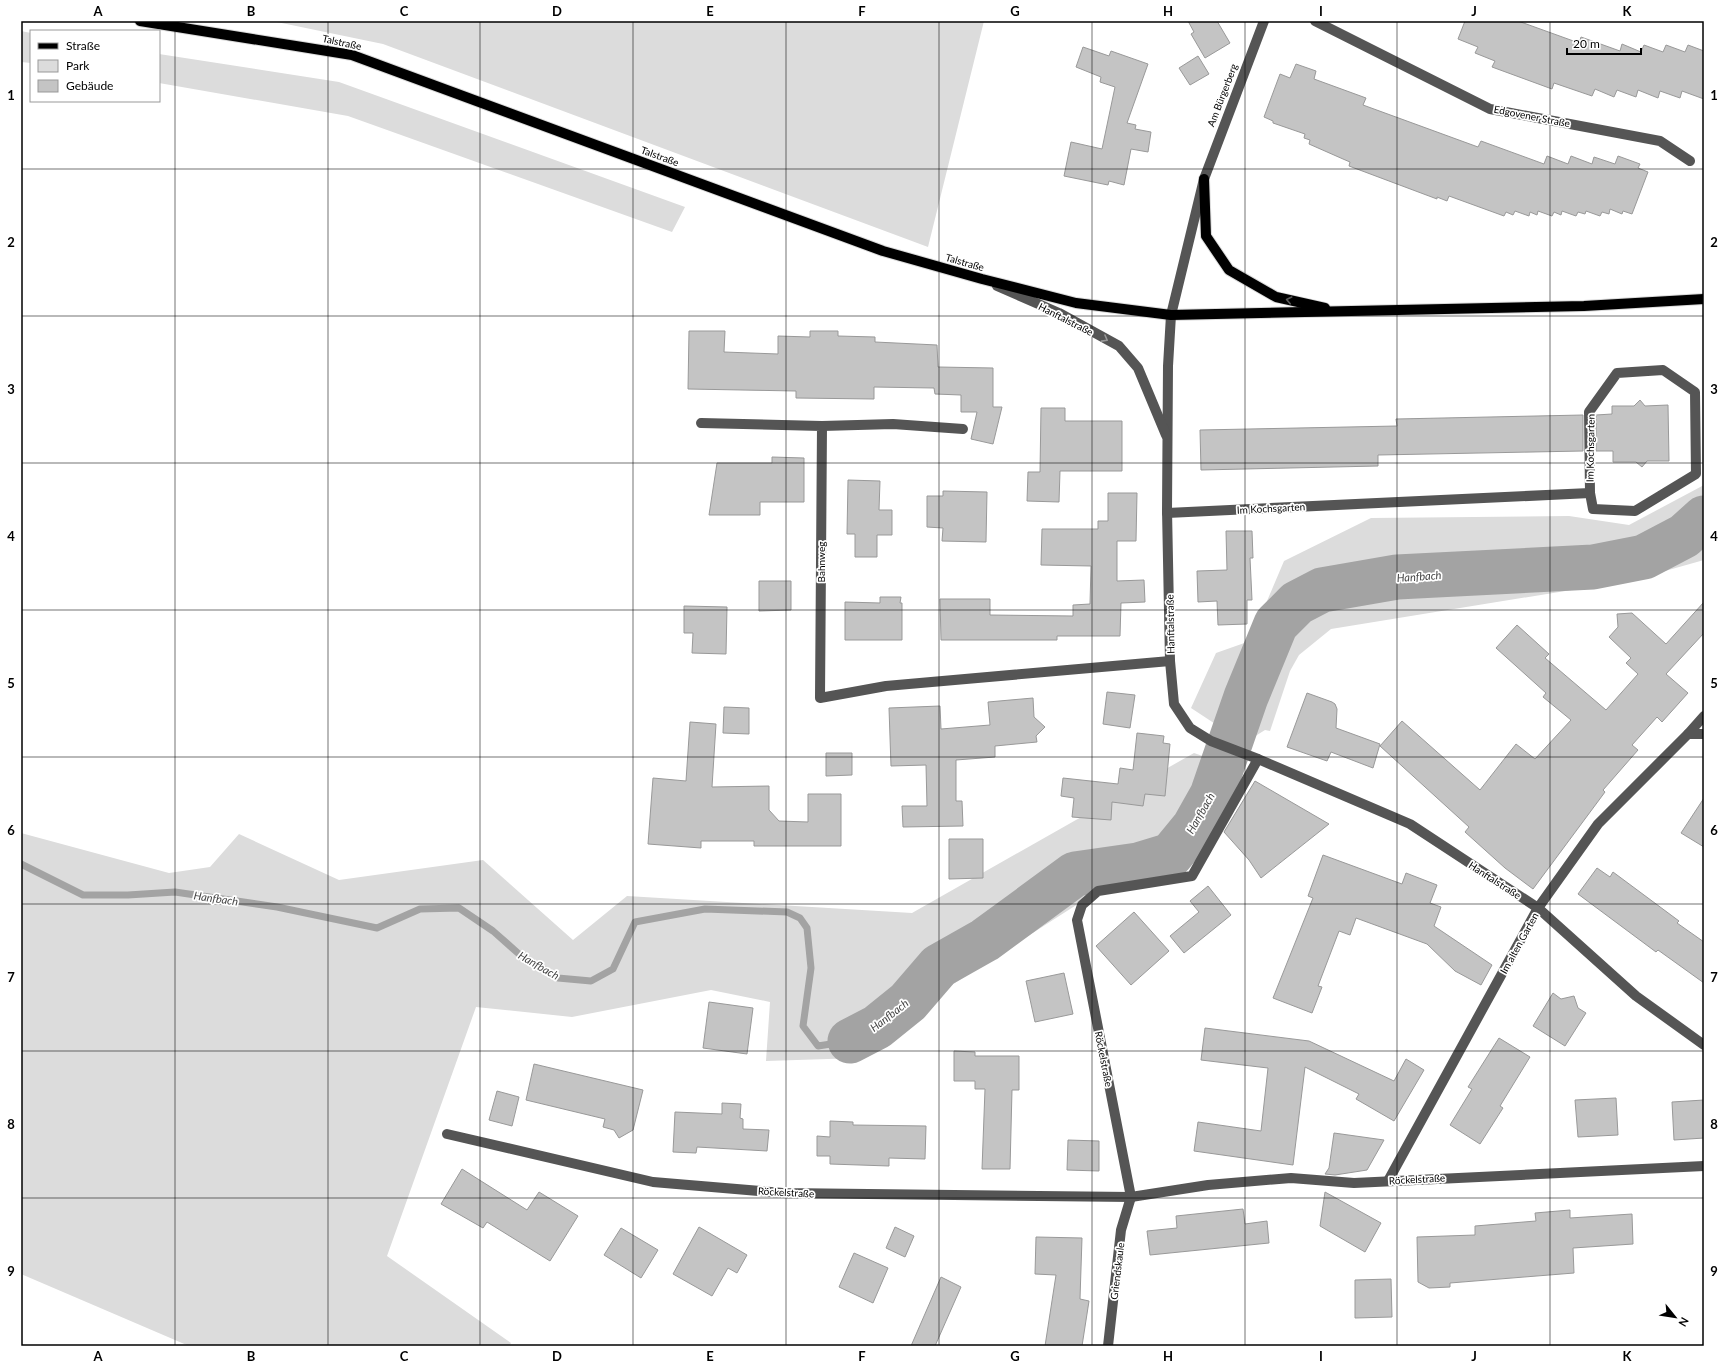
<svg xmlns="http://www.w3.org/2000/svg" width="1725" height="1367" viewBox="0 0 1725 1367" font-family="Lato,sans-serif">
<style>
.green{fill:#dcdcdc}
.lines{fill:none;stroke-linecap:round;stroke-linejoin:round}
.stream{stroke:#a3a3a3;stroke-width:7}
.river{stroke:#a3a3a3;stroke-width:45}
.building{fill:#c4c4c4;stroke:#999}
.major-casing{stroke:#dbdbdb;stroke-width:12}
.minor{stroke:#555;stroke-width:10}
.major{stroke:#000;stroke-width:10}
.oneway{stroke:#595959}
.oneway2{stroke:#999}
.grid{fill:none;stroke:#000;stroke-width:1;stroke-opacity:0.55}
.labels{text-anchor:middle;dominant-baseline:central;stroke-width:3.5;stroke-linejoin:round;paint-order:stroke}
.street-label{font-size:10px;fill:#000;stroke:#fff}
.water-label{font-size:11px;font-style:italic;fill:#444;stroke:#fff}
.neatline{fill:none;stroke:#000;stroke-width:1.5}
.grid-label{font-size:13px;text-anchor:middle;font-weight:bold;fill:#000}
</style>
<rect width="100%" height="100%" fill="#fff"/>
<g class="green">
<polygon points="272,21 984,21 928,247 383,44"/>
<polygon points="21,31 31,33 31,63 21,62"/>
<polygon points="159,54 339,82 685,207 672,232 348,116 159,83"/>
<polygon points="1704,485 1704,560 1633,580 1331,629 1299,655 1290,671 1270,731 1265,730 1249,740 1226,731 1191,708 1216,653 1250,641 1284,561 1371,518 1569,516 1629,525"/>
<polygon points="1194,753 1231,766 1193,848 1109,884 944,990 859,1058 766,1061 770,1002 711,990 572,1017 476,1007 387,1256 511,1343 509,1346 189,1346 21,1274 21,833 169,873 210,867 239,834 339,880 483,860 573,940 627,896 912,913"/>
</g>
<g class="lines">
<polyline class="stream" points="21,864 83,895 128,895 175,892 277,907 377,928 420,909 459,908 493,931 519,954 558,978 591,981 613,969 635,922 705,909 787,912 800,918 807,928 811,968 803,1026 818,1046 850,1041"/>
<polyline class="river" points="850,1041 877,1027 908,1002 939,966 985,940 1075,874 1138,865 1171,855 1194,827 1212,795 1246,697 1276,624 1297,603 1322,590 1397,577 1593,567 1644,557 1684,536 1704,518"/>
</g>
<g class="building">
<polygon points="1188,21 1217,21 1230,43 1205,58 1191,34 1194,32"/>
<polygon points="1465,21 1518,21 1579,43 1581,37 1620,51 1622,44 1641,52 1644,45 1663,52 1666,45 1685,52 1688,45 1704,51 1704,99 1682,91 1680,98 1660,91 1658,98 1638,90 1636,97 1617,90 1614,97 1595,89 1592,96 1554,83 1552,89 1492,67 1495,61 1475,53 1478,47 1458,39"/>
<polygon points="1083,47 1109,56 1111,51 1148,64 1127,123 1136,125 1135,129 1151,132 1148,152 1131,149 1124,185 1109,181 1108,185 1064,176 1071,142 1102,149 1115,87 1100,82 1101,77 1076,67"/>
<polygon points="1198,56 1209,74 1190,85 1179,68"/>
<polygon points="1296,64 1316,71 1314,79 1366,98 1363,105 1478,147 1481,141 1544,164 1547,156 1568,164 1571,156 1592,164 1594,157 1615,164 1618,156 1640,164 1638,168 1648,172 1632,214 1623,211 1622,214 1610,209 1609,214 1602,212 1600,216 1586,211 1585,214 1578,212 1576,216 1562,211 1561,215 1554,212 1552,216 1538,211 1537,215 1530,212 1529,216 1515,211 1513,215 1506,212 1504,216 1449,196 1447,201 1437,197 1437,199 1349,166 1350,162 1343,159 1309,144 1310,140 1304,138 1305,134 1273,123 1273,121 1264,117 1280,74 1290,78"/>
<polygon points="689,331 725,331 724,352 778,354 778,336 810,337 810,331 838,331 838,336 875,337 875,342 937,345 938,367 993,368 993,407 1002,407 993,444 971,439 977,412 961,412 961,395 935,394 934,388 874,387 874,399 796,398 796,391 688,389"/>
<polygon points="1640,400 1645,406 1668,405 1669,461 1647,461 1642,467 1636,462 1613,462 1613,451 1596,451 1596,415 1612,414 1612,406 1634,406"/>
<polygon points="1041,408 1065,408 1065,421 1122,421 1122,471 1060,471 1059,502 1027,501 1028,472 1040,472"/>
<polygon points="1583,415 1583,451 1378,455 1378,466 1201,470 1200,430 1397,426 1396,419"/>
<polygon points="772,457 804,458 804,502 760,502 760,515 709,515 717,463 772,463"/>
<polygon points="848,480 880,481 879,510 892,510 892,535 877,535 877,557 855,557 855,534 847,534"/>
<polygon points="943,491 987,492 986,542 942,541 943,528 927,527 927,496 943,496"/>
<polygon points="1108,493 1137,493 1136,541 1117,541 1117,581 1144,580 1145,602 1121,603 1120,636 1057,636 1057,640 941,640 940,599 990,599 990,615 1073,616 1073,605 1090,604 1091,566 1041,565 1042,529 1098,529 1098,521 1108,521"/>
<polygon points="1226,531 1252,531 1253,558 1250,558 1252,600 1247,600 1247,624 1218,625 1217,601 1198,602 1197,571 1227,570"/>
<polygon points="759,581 791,581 791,610 759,611"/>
<polygon points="880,597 901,597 900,603 902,603 902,640 845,640 845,602 880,603"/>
<polygon points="1704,602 1704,633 1666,674 1688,693 1662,722 1657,717 1632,745 1638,750 1603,790 1605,792 1533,889 1505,868 1465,832 1469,827 1380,746 1402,721 1480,790 1516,744 1535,759 1571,720 1543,697 1546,693 1496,648 1517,625 1549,654 1545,658 1606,710 1638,674 1626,663 1631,658 1609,637 1618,627 1617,614 1632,613 1666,644"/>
<polygon points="684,606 727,607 726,654 692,653 693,633 684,633"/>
<polygon points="1107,692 1135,695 1130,728 1103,724"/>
<polygon points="1307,693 1332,702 1335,704 1337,709 1336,728 1380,744 1373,768 1331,752 1327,761 1287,747"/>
<polygon points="1033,698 1034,717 1045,727 1036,736 1037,742 995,746 995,757 956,760 956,801 962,801 963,826 903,827 902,806 927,806 926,765 891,766 889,708 940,706 941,729 990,725 988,702"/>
<polygon points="724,707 749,708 749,734 723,733"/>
<polygon points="690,722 716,724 712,787 769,786 769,810 779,821 808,822 808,794 841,794 841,846 754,846 754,841 701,841 701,848 648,844 653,778 686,781"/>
<polygon points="1137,733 1164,736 1163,743 1170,744 1165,796 1145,794 1143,806 1112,802 1111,820 1072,817 1074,798 1061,796 1063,778 1118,784 1120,768 1133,770"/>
<polygon points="826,753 852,753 852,775 826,776"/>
<polygon points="1255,781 1329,824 1261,878 1249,860 1224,832"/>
<polygon points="1704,798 1704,847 1681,833"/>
<polygon points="949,839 983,839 983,878 949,879"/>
<polygon points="1323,855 1402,884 1406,873 1437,885 1430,903 1441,907 1434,926 1492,965 1481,985 1455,971 1427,944 1356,918 1350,935 1339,931 1318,986 1322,987 1312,1013 1273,998 1313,898 1308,896"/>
<polygon points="1597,868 1610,877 1613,872 1679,921 1677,923 1704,942 1704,983 1658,950 1656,952 1578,894"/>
<polygon points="1208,886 1231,915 1184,953 1170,936 1199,912 1190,901"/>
<polygon points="1134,912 1169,951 1131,985 1096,946"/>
<polygon points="1064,973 1073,1014 1035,1022 1026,981"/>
<polygon points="1553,993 1561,999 1574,996 1578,1008 1586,1013 1565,1046 1533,1026"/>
<polygon points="709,1002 753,1008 747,1054 703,1048"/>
<polygon points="1205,1028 1309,1041 1394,1081 1406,1059 1424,1070 1394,1121 1356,1099 1359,1094 1305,1067 1293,1165 1194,1151 1198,1122 1261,1131 1268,1068 1201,1060"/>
<polygon points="1499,1038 1530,1057 1500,1106 1503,1108 1480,1144 1450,1125 1472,1089 1468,1087"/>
<polygon points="954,1051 975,1052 975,1056 1019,1056 1019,1090 1012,1090 1010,1169 982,1169 985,1089 975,1089 975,1081 954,1081"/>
<polygon points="534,1064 643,1090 633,1130 619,1138 614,1130 603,1127 605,1119 526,1100"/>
<polygon points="497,1091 519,1097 512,1126 489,1120"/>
<polygon points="1616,1098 1618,1135 1578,1137 1575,1100"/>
<polygon points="1704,1100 1704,1138 1674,1140 1672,1102"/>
<polygon points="722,1103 741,1104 740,1118 743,1119 743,1129 769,1130 767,1151 697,1147 696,1153 673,1152 675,1112 722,1114"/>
<polygon points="830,1121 853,1122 853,1125 926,1126 925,1159 889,1158 889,1166 830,1164 830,1156 817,1156 817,1136 830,1137"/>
<polygon points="1334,1133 1384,1140 1367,1170 1335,1175 1325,1174 1329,1168"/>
<polygon points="1068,1140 1099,1141 1099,1171 1067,1170"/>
<polygon points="462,1169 527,1210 539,1192 578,1216 550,1261 487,1222 483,1228 441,1204"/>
<polygon points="1325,1192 1381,1223 1365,1252 1320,1226"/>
<polygon points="1243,1209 1245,1224 1267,1221 1269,1243 1150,1255 1147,1231 1177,1228 1176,1216"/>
<polygon points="1570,1210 1570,1218 1632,1214 1633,1244 1573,1248 1574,1273 1450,1283 1450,1287 1429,1288 1418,1282 1417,1237 1475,1235 1475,1226 1536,1221 1535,1213"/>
<polygon points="699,1227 747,1255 737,1273 728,1268 712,1296 673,1274"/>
<polygon points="895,1227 914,1236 905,1257 886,1248"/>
<polygon points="621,1228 658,1250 641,1278 604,1255"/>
<polygon points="1036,1237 1082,1238 1080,1299 1089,1301 1082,1346 1045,1346 1056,1275 1035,1274"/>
<polygon points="854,1253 888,1268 873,1303 839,1287"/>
<polygon points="941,1277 961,1287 935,1346 911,1346"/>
<polygon points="1391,1279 1392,1317 1355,1318 1355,1280"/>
</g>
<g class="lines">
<defs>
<g id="major">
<polyline points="140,21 352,55 883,251 982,279 1076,303 1171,315 1584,306 1704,299"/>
<polyline points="1204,179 1206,236 1229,270 1276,297 1325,308"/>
</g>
</defs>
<use href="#major" class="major-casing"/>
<g class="minor">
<polyline points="1264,21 1204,179 1171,315 1168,366 1167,510 1170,661 1174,704 1190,728 1211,741 1258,759 1410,824 1538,908 1636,996 1704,1045"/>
<polyline points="1315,21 1490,109 1660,141 1690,161"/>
<polyline points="997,286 1059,313 1119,346 1138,368 1166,435"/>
<polyline points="701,423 822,426 820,698 886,686 1170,661"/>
<polyline points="822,426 893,424 963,429"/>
<polyline points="1167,513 1590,493 1589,412 1617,373 1663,370 1695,392 1696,474 1635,511 1593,509 1590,493"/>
<polyline points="1688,734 1704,716"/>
<polyline points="447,1134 653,1182 783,1193 1131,1197 1208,1185 1291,1178 1354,1183 1704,1166"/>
<polyline points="1388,1181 1538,908 1598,824 1688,734 1704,734"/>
<polyline points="1108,1346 1121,1230 1131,1197 1077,920 1082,905 1098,891 1192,876 1258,759"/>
</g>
<use href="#major" class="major"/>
</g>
<defs><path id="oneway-chevron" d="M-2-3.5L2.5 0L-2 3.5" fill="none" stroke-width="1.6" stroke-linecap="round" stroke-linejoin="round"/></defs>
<use class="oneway" href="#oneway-chevron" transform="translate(1289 300) rotate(-167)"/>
<use class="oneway2" href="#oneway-chevron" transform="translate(1105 339) rotate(29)"/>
<path class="grid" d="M175,21V1346M328,21V1346M480,21V1346M633,21V1346M786,21V1346M939,21V1346M1092,21V1346M1245,21V1346M1397,21V1346M1550,21V1346M21,169H1704M21,316H1704M21,463H1704M21,610H1704M21,757H1704M21,904H1704M21,1051H1704M21,1198H1704"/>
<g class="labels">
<g class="street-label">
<text transform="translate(342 42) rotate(12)">Talstraße</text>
<text transform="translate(1222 95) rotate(-69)">Am Bürgerberg</text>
<text transform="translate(1532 116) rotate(11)">Edgovener Straße</text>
<text transform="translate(660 156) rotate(20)">Talstraße</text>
<text transform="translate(965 262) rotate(16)">Talstraße</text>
<text transform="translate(1066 319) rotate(27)">Hanftalstraße</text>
<text transform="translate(1590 448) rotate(-89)">Im Kochsgarten</text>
<text transform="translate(1271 508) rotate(-3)">Im Kochsgarten</text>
<text transform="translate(821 562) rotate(-90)">Bahnweg</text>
<text transform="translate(1170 624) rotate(-91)">Hanftalstraße</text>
<text transform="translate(1495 880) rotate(33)">Hanftalstraße</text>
<text transform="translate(1519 943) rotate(-61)">Im alten Garten</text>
<text transform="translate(1104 1059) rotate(79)">Röckelstraße</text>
<text transform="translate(1417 1179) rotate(-3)">Röckelstraße</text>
<text transform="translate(786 1192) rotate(3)">Röckelstraße</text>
<text transform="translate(1117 1271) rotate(-83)">Griendskaule</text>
</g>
<g class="water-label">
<text transform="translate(1419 576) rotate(-4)">Hanfbach</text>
<text transform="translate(1200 813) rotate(-60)">Hanfbach</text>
<text transform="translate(216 898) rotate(8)">Hanfbach</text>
<text transform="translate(539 965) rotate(30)">Hanfbach</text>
<text transform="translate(889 1015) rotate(-38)">Hanfbach</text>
</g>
</g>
<rect width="1725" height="1367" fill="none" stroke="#ffffff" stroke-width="44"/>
<rect x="30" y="30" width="130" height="72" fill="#ffffff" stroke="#999999"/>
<rect x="38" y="43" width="20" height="6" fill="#000000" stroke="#999999"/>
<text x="66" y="50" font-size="12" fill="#000000">Straße</text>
<rect x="38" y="60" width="20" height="12" fill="#dcdcdc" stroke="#999999"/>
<text x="66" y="70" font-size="12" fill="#000000">Park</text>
<rect x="38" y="80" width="20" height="12" fill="#c4c4c4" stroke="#999999"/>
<text x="66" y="90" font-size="12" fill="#000000">Gebäude</text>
<g transform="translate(1675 1317) rotate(120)" stroke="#ffffff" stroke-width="3" paint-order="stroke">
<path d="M0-3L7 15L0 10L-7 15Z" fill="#000000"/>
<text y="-6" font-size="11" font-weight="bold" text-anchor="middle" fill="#000000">N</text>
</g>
<path d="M1567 48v6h74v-6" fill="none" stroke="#000000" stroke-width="2"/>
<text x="1573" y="48" font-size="12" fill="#000000" stroke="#ffffff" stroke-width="3" paint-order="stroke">20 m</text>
<rect x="22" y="22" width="1681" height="1323" class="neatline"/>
<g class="grid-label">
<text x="98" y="16">A</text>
<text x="251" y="16">B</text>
<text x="404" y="16">C</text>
<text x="557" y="16">D</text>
<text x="710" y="16">E</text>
<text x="862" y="16">F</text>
<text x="1015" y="16">G</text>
<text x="1168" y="16">H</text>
<text x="1321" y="16">I</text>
<text x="1474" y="16">J</text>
<text x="1627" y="16">K</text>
<text x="11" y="100">1</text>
<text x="1714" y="100">1</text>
<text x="11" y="247">2</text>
<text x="1714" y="247">2</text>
<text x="11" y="394">3</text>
<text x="1714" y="394">3</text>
<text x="11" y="541">4</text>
<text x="1714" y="541">4</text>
<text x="11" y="688">5</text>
<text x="1714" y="688">5</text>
<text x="11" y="835">6</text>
<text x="1714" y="835">6</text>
<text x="11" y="982">7</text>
<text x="1714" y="982">7</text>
<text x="11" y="1129">8</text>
<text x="1714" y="1129">8</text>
<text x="11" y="1276">9</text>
<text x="1714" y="1276">9</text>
<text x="98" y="1361">A</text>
<text x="251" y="1361">B</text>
<text x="404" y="1361">C</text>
<text x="557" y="1361">D</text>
<text x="710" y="1361">E</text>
<text x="862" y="1361">F</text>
<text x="1015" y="1361">G</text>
<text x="1168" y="1361">H</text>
<text x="1321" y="1361">I</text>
<text x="1474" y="1361">J</text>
<text x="1627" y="1361">K</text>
</g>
</svg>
